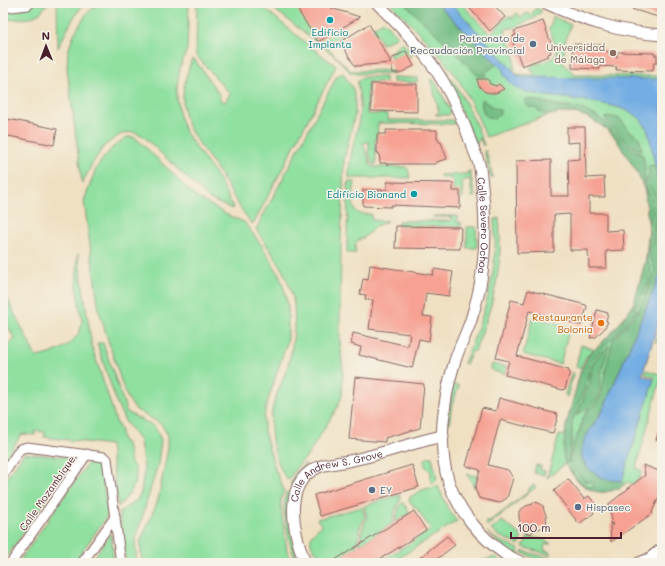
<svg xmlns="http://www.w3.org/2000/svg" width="665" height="566" viewBox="0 0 665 566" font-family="Mali,sans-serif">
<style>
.green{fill:#90e0a0;stroke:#6d8066}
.forest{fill:#74be86;stroke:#5f6e58}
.water{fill:#73ade3;stroke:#5e6687}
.building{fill:#f6a193}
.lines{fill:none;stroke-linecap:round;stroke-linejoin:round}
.minor-casing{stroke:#846360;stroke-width:11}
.tertiary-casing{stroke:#846360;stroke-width:13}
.minor{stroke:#fff;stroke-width:9}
.tertiary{stroke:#fff;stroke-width:11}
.culture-dot{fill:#0f9aa8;stroke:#f7f3e8;stroke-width:1.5}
.service-dot{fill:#5c6f8a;stroke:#f7f3e8;stroke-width:1.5}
.education-dot{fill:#8d6e63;stroke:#f7f3e8;stroke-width:1.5}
.food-dot{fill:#e8710a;stroke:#f7f3e8;stroke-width:1.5}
.labels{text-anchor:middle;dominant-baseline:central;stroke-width:3;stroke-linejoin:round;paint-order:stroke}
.culture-label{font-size:10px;fill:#0d838f;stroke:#f7f3e8}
.service-label{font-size:10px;fill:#4e5e75;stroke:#f7f3e8;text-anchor:start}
.education-label{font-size:10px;fill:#785e54;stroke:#f7f3e8;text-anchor:end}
.street-label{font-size:10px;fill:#4a1f2b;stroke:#f7f3e8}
.food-label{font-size:10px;fill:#c56008;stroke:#f7f3e8;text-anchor:end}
</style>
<rect width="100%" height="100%" fill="#f7f3e8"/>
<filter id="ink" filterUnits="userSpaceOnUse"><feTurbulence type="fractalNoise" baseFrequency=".025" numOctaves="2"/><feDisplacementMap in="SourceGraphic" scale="8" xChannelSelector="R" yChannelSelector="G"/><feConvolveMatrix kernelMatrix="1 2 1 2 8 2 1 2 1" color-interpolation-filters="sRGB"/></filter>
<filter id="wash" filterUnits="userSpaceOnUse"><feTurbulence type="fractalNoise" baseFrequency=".012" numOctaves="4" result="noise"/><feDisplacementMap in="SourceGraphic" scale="16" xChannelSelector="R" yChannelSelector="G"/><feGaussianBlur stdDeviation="0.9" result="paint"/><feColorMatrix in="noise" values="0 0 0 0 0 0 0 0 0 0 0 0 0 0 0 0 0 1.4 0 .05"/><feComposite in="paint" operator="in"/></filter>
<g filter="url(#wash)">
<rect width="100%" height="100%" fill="#efe0c2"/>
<g class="green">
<polygon points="34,3 48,3 40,13 30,18 3,20 3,12"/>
<path d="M57,3H86C74,12 65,35 58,48Z"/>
<polygon points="100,3 189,3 187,49 180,68 177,86 177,97 180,117 185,132 220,181 233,207 232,209 209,199 142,135 132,132 121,134 104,146 92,164 82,184 67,68 68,51 74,34 87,13"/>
<path d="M197,3H258L306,43L336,66L255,221L252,224C246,216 241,209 236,201C229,190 224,179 217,169C209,157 200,146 192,133C177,109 183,84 192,59L195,60L219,94L221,101L225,102L230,94L196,55Z"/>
<polygon points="266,3 289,3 344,27 346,31 331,41 331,43 326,46 351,71 393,70 393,73 357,74 351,73 335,56"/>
<path d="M390,3H461L490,34L508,16L513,18L517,13L521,18L527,13L531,15L536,8L542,11L534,18L513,28H508L505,30C505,38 511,44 514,51C515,57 514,65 514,71L517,74L536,75L534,72L530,70L532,65C539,63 558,60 557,50C556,45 551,35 549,29L552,22V16L571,25L565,42L563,62L565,66L572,71L574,75L662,76V311L642,376L654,379L655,377L645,374L646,370L659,374V373L662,374V382L660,381L636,468L642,470L640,478L631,484L628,482C616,491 598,497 584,486C576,480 571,472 565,464L547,478L559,435L565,436L566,426L581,370L590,353L599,346L616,328L631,309L635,300L646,259L649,229L645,191L637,172L616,139L607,129L588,117L575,113H559L550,115L486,137C479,119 471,101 461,84C442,54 415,29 390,3Z"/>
<polygon points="383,21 397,36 393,39 382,44 373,28"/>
<polygon points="411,31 434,55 449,74 444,74"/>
<polygon points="402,42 413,54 409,57 392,59 389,54"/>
<path d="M343,73L353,89L355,100V114L344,160L343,190L341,241L340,315V343L343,370L342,396L337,408L308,455L297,467L289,479H286C275,460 268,434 272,411C274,398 283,381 287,368C293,351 297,316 293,299C287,271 271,252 256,229L337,76Z"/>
<path d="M366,77H385V82H368L367,114H388V120H454L456,123L453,124L378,123L377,138L375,139L376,164L373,165L368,151L369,150V142L363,143L371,165L373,167H406L408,169L410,178H349C349,170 350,163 351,156C354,138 361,121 360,103C360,98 358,93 358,87C356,81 360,78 366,77Z"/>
<polygon points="393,77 417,78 417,82 393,82"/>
<polygon points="430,79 434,80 451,111 450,114 448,115 436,115 435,114 437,114 439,112 434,92"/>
<path d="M447,79H452C465,100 476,122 484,145L483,146L480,138L476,145Z"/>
<polygon points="129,137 134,137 140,142 173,174 195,196 229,216 244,222 263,247 280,276 285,292 288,308 288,339 267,403 264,417 264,431 275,469 284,490 281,499 281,508 287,551 293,563 142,563 140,543 158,500 168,448 168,435 161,424 135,409 127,397 121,381 99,311 84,201 95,171 101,161 113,147 125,138"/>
<polygon points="484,151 486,151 493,177 491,178"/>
<polygon points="470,171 475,196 472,197 470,179 462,181 463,197 460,198 460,191 453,191 453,183 451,178 441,178 440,175 468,174 467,172"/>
<path d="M348,182H355C354,190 350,209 358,213C362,215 368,214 371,214L372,220L387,221C383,223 379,224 375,227C372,229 370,233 366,236C358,241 353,240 356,253H347Z"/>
<polygon points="433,216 457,216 457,222 461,222 461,227 398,226 398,221 451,221 451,217 433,217"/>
<path d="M499,218C500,228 500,239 500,249C499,284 488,320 474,352L472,351L466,364L464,363C479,327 493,291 495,251C496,241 494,230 494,220Z"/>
<polygon points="467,227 476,227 477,248 467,248"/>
<path d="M78,254L92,347L111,405L116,421L121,431V435L123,442L127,443C128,449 129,456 131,462C133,466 136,469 136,474C137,487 126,498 118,507L110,445L44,437L45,432L35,431V435L22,434L3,462V350L15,339L3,318V290L36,357C54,354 80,344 82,322C82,314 79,306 78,298C76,283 77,269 78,254Z"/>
<polygon points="533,317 570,327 560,364 523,354"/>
<polygon points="662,319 662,337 655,343"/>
<polygon points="97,343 103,343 127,412 155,427 161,440 158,464 135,541 137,563 126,563 119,513 127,507 137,500 141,493 144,470 140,441 125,421 117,404"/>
<polygon points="581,345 593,349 586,357 580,368 576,367"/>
<polygon points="492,364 507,367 505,374 493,371 491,368"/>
<polygon points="572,372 574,373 567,397 565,394"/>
<polygon points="453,384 459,386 452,405 449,424 447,424"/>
<polygon points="24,453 76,458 3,562 3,483"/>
<polygon points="429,457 432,457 437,480 435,482 431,482 430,479 431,472 425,466 424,460"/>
<polygon points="90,460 100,461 108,515 74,563 18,563"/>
<polygon points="305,463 302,472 297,476 292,485 290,484 296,473"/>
<polygon points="536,465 541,466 540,470 545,471 544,475 534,473"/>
<polygon points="467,474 477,476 474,488 474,487"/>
<polygon points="534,485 536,487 487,526 486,521 491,522 493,518 500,514 528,492 530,487"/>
<polygon points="438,486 448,509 457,521 391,563 378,563 431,530 416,507 414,508 413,504 409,502 410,497 422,490"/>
<polygon points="286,492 289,493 288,511 289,524 298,563 292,551 288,536 284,510 285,499"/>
<polygon points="399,495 401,498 395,511 392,524 359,545 363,527 367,517 364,506"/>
<polygon points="403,502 410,513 395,522 399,507"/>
<path d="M362,507L365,517L360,527L356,547L330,563H325C324,557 319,555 315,551C306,540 312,532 322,526L317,519Z"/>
<polygon points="502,521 522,536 519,545 499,536 491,530"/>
<polygon points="487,532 496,539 519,549 518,551 521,558 507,551"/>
<polygon points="111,533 114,563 90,563"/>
<path d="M528,537C539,539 542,537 551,544H545L544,550L550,552V555L533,550L523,547Z"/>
<polygon points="523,551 550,558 549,563 534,558 522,553"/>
<polygon points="495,557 504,563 475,563"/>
</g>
<g class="forest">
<polygon points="404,3 437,3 497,64 485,73 486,76 478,76 460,57"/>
<path d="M482,99L492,107L500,110V114L495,119C493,118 490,118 488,117C482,114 481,105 482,99Z"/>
<polygon points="529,99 557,105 579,108 596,116 608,124 619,139 628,146 643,155 645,167 644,184 652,198 653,206 647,260 651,268 650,280 637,306 633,305 635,300 646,259 649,229 645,191 637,172 616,139 607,129 588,117 575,113 559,113 550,115 543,114 535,108 529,107 525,102 525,100"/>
<path d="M609,117C623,116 623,125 631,132C634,134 637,135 639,138C641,141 641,146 642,150H639L629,144L621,138L610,123L604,118Z"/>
<polygon points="650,165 655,166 660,189 662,235 652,240 656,206 655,197 646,183 646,180 649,174 648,167"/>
<path d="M662,238L659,277L607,401C605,406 603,411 600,415C590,431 569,458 593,472C604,479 609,480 622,481L625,484C622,486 618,489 614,490C612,491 608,491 605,492C587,493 578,481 568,468L569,467C575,475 582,487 594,487L593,483L592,482H586L581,478L570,464L569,460L575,440L580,429L582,420L588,410L593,407L598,402L601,395L605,373L609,355L613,340L631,320L638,311L652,280L655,270L650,258V250L652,242Z"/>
<polygon points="632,307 637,309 636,311 611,340 598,353 590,363 587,382 577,407 572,422 572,439 568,463 565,464 563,455 564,444 566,426 581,370 590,353 599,346 616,328"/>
<path d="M609,345C606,355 603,366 601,376C600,384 601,394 596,401C591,408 582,411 576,416L590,383L592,365L600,354Z"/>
</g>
<path class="water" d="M437,3H451L519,77L661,79V86H662V311L642,375L654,379L622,481C608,480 605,480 593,472C588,470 586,465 583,460C577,444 592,428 600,415C603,411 605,406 607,401L659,277L662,235L660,189L648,131C645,126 642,120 637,116C620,103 570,99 548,96C533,93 519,93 508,81V77H504L503,70Z"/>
<g id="blocks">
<g class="building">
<polygon points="284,3 328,3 331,8 360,17 318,42 297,9 284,4"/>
<polygon points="465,3 492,3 505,17 490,31"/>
<polygon points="630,3 662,3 662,5 658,17 628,8"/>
<polygon points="543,21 553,49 550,50 551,53 548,54 548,56 522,66 512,40 514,39 513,36 516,35 514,31"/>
<polygon points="369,24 391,62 391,59 406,51 414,66 400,73 393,73 391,63 355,66 340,42"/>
<polygon points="573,44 601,45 601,48 617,57 617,52 654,53 654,55 657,55 657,63 654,63 653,71 616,70 617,67 600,66 600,69 572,68"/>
<polygon points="477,79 488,79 490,84 496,86 499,84 504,89 496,93 492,93 485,92 479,86"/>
<polygon points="371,84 417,84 417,112 371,111"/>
<polygon points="3,118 57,129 54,145 3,135"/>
<polygon points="567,127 585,127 586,178 604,177 605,197 589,197 589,213 606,213 606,231 623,230 624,250 606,251 607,268 589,268 588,250 570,250 570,214 554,215 554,252 517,253 516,161 551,160 551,196 569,196 568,160 580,159 580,142 567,143"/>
<polygon points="386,130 437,130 437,138 438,138 439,142 441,142 447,159 436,162 436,164 386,164 386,163 380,163 379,153 377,153 377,134 386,134"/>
<polygon points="387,182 453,183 453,191 460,191 460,208 391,205 391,207 363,206 363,190 387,190"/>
<polygon points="396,226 461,227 460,249 395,248"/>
<polygon points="370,265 433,275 434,269 453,272 449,296 426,293 423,316 432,317 429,341 419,339 412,368 359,355 361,347 351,344 353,333 408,346 410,334 369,329 373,300 365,299 366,295 360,294 363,279 368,280"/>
<polygon points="528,290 586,305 587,307 582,324 581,324 581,325 529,311 517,356 569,370 568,372 570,372 565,389 564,389 563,390 505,375 509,361 496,358 511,300 524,303"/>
<polygon points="597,310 608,313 606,321 608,322 604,329 596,337 590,338"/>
<polygon points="355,377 424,384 420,428 385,438 385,442 349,439"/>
<polygon points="499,398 557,414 557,415 558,415 553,433 552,432 552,433 500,420 488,465 508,470 513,478 507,498 499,503 479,498 475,489 480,470 466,466 482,408 496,411"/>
<polygon points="661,424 662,424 662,442 656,440"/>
<polygon points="412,465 419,487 320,516 314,495"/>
<polygon points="643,465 662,472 662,493 657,501 652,512 653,513 611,542 610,522 613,526 609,504 645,475"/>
<polygon points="568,479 584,499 589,496 597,506 592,510 594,513 579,524 554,491"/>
<polygon points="533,502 539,503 544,507 543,508 546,515 547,528 543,527 532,532 531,534 525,532 520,528 522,527 519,518 519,511 526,506 533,504"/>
<polygon points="414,511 426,530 393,551 373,563 330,563"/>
<polygon points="447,536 455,545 432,563 413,563"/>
</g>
</g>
</g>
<g filter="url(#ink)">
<use href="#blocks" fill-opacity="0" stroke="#846360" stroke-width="1"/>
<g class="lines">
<defs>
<g id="minor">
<polyline points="3,8 28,5 30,3"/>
<polyline points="3,475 20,449 27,447 104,457 107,459 121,563"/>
<polyline points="11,563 87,454"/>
<polyline points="82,563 115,517"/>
</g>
<g id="tertiary">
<path id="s1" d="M377,3C393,20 410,35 424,54C445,80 460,111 471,143C474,150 477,157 479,164C481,171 481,178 482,186C486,217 486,249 481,280C479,293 475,307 471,320C466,335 458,349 454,364C443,400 437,447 449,483C459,511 480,537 505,554C510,557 516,560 522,563"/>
<path d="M546,3C585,21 619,32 662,35"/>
<path id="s2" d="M305,563C293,531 280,478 324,465C330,464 336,463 342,462C350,461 358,459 366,457C392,451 417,441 443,436"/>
<polyline points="639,563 649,559 662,549"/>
</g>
</defs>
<use href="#minor" class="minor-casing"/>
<use href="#tertiary" class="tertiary-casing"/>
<use href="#minor" class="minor"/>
<use href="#tertiary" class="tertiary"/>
</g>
</g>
<g class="culture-dot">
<circle cx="330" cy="20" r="4"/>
<circle cx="414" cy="194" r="4"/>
</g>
<g class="service-dot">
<circle cx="533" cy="44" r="4"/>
<circle cx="372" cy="490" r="4"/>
<circle cx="578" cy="507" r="4"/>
</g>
<circle class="education-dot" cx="613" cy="53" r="4"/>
<circle class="food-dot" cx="601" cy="323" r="4"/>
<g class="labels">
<g class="culture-label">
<text x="330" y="32">Edificio<tspan x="330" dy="12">Implanta</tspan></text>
<text x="406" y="194" text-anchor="end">Edificio Bionand</text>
</g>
<g class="service-label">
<text x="525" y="38" text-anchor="end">Patronato de<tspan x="525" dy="12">Recaudación Provincial</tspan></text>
<text x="380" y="490">EY</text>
<text x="586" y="507">Hispasec</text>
</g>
<g class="education-label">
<text x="605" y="47">Universidad<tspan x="605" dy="12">de Málaga</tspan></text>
</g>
<g class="street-label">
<text stroke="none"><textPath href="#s1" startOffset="255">Calle Severo Ochoa</textPath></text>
<text stroke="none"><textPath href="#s2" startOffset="118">Calle Andrew S. Grove</textPath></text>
<text transform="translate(47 493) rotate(-55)">Calle Mozambique</text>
</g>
<g class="food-label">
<text x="593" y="317">Restaurante<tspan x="593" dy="12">Bolonia</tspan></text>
</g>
</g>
<rect width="665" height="566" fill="none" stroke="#f7f3e8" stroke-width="16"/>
<g transform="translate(46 46) rotate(359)" stroke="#f7f3e8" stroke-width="3" paint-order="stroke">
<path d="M0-3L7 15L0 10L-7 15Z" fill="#4a1f2b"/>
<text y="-6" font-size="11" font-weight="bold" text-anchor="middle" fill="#4a1f2b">N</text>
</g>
<path d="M511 532v6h110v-6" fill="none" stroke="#4a1f2b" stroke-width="2"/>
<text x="517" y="532" font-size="12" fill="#4a1f2b" stroke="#f7f3e8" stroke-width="3" paint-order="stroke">100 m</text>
</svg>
